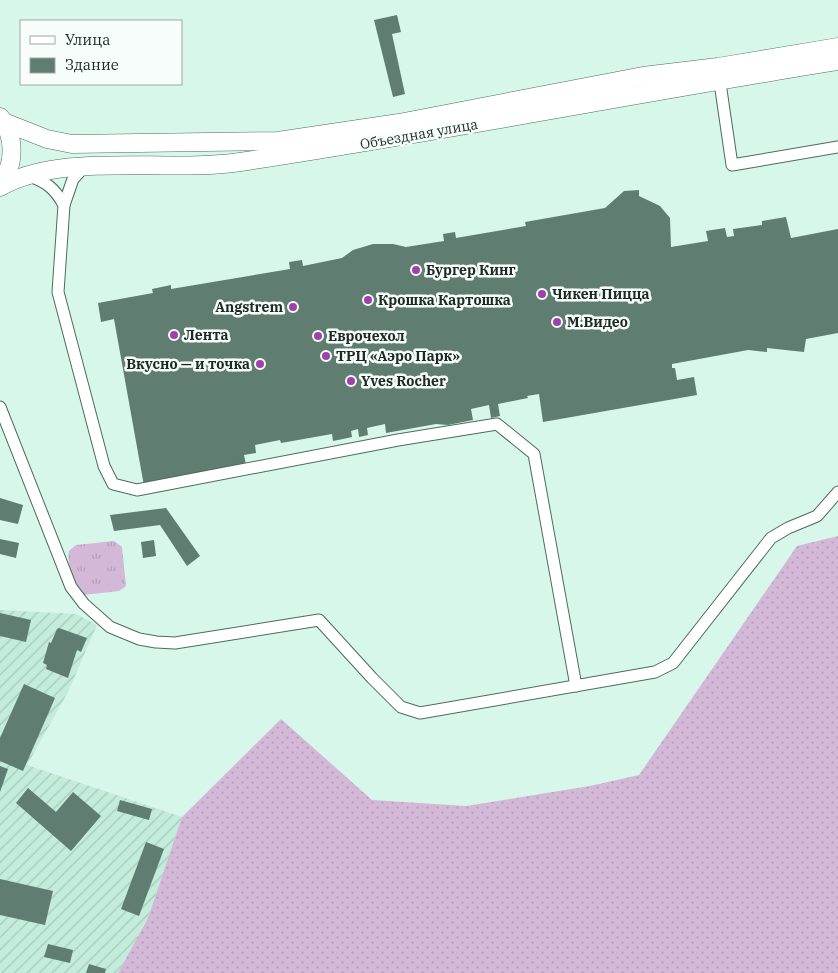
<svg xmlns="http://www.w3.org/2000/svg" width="838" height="973" viewBox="0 0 838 973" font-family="'IBM Plex Serif',serif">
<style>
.industrial{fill:url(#industrial-furrows)}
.grass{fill:url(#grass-tufts)}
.garden{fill:url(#garden-dots)}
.building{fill:#5f7d70}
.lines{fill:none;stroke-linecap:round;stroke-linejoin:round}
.street-casing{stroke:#4d6b5f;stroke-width:13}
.primary-casing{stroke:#4d6b5f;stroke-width:19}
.street{stroke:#fff;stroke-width:11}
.primary{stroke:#fff;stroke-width:18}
.poi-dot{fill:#9f41aa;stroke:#f7fdfa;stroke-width:2}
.labels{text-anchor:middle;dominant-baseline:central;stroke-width:5;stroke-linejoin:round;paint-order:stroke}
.street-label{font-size:14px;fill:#1d2924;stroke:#f7fdfa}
.poi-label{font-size:14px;font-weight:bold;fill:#1d2924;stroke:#f7fdfa;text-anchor:start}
</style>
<defs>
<pattern id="industrial-furrows" width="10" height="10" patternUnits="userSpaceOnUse" patternTransform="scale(1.25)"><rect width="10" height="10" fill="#c3ecda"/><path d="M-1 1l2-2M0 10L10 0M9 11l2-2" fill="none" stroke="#a7cabb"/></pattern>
<pattern id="grass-tufts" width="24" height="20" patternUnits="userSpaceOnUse" patternTransform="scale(1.25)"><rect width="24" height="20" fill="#d4b8d7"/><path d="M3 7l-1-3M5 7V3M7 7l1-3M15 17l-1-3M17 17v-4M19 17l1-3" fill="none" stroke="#b69eb8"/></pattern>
<pattern id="garden-dots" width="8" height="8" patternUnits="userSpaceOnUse" patternTransform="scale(1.25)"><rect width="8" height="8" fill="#d4b8d7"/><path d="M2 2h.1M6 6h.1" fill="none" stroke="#b69eb8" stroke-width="1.8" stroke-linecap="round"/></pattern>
</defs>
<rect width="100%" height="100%" fill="#d6f7e9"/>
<polygon class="industrial" points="0,610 76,614 97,625 68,692 27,765 182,817 148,918 118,973 0,973"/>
<path class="grass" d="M114,541L122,547L126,586L119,591L83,595C75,587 66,563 69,551L76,545Z"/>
<polygon class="garden" points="838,536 838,973 118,973 148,918 182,817 281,719 372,800 466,806 590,786 639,775 797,546"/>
<g class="building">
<polygon points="397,15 401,32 392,34 405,94 393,97 374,20"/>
<polygon points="639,190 639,196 660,206 670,218 671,247 708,241 706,231 725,228 727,237 734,236 733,229 762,225 762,221 786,217 791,238 838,229 838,333 806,339 804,352 767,348 767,352 748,350 672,364 672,368 675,368 677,380 694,377 697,395 543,422 539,394 527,396 528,398 498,404 500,416 491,418 489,405 471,409 473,420 448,425 436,424 386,433 385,424 367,428 368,435 359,437 358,429 351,431 352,437 343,439 333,441 332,434 281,443 280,440 255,445 256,453 244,455 246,465 144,486 114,319 101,322 98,303 153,293 152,289 171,285 171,289 290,269 289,262 302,260 303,266 342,258 353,250 373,244 393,244 406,247 444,241 443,234 455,232 456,238 526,226 525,222 605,208 624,191"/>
<polygon points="0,498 23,505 18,524 0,520"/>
<polygon points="166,508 200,556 187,566 160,525 114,531 110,515"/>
<polygon points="0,539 19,543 16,558 0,554"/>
<polygon points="154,540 156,556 143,558 141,542"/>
<polygon points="0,613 31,620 26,642 0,636"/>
<polygon points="59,628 87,638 81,652 77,650 68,678 46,669 47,665 43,663 49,642 51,643 57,629"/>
<polygon points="24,684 55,698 23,771 0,761 0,738"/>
<polygon points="0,766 8,769 0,792"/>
<polygon points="28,788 56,812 73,792 101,816 71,851 16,803"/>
<polygon points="120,800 152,809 149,820 117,811"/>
<polygon points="146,842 164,849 139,916 121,909"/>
<polygon points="0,879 53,891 45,925 0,915"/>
<polygon points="48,944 73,950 70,963 44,957"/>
<polygon points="89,964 106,969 105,973 86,973"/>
</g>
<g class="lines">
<defs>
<g id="street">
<polyline points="719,76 732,165 838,147"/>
<polyline points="84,167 73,179 64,205 58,292 104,466 113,484 137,490 398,440 497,424 534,454 576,686"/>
<path d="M28,176C46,181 55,189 64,205"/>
<polyline points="0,407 71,587 84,604 110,627 139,639 156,642 175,643 319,620 372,678 401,707 420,713 655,672 673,663 771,538 788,528 817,516 838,492"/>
</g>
<g id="primary">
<polyline points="4,122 47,139 72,144 278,141 399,123 643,76 718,67 838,47"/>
<path d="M0,183C16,165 15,135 0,117"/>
<path d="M0,187C63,151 168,173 240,162C440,132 638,93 838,61"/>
</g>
</defs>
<use href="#street" class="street-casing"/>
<use href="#primary" class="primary-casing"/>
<use href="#street" class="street"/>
<use href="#primary" class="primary"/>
</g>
<g class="poi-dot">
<circle cx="416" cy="270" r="5"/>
<circle cx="542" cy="294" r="5"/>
<circle cx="368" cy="300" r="5"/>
<circle cx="293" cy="307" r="5"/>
<circle cx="557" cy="322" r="5"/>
<circle cx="174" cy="335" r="5"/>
<circle cx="318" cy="336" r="5"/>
<circle cx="326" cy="356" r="5"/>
<circle cx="260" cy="364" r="5"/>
<circle cx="351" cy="381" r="5"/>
</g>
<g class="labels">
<g class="street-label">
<text transform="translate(419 134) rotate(-10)">Объездная улица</text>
</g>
<g class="poi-label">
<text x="426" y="270">Бургер Кинг</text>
<text x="552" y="294">Чикен Пицца</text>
<text x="378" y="300">Крошка Картошка</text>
<text x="283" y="307" text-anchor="end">Angstrem</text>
<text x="567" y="322">М.Видео</text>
<text x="184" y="335">Лента</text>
<text x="328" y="336">Еврочехол</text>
<text x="336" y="356">ТРЦ «Аэро Парк»</text>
<text x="250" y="364" text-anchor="end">Вкусно — и точка</text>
<text x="361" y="381">Yves Rocher</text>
</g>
</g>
<rect x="20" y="20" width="162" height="65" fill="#f7fdfa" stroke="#a0a8a4"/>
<rect x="30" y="36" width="25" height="8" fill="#ffffff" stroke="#a0a8a4"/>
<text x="65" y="45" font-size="15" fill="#1d2924">Улица</text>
<rect x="30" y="58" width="25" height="15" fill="#5f7d70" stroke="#a0a8a4"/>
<text x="65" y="70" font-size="15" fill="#1d2924">Здание</text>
</svg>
